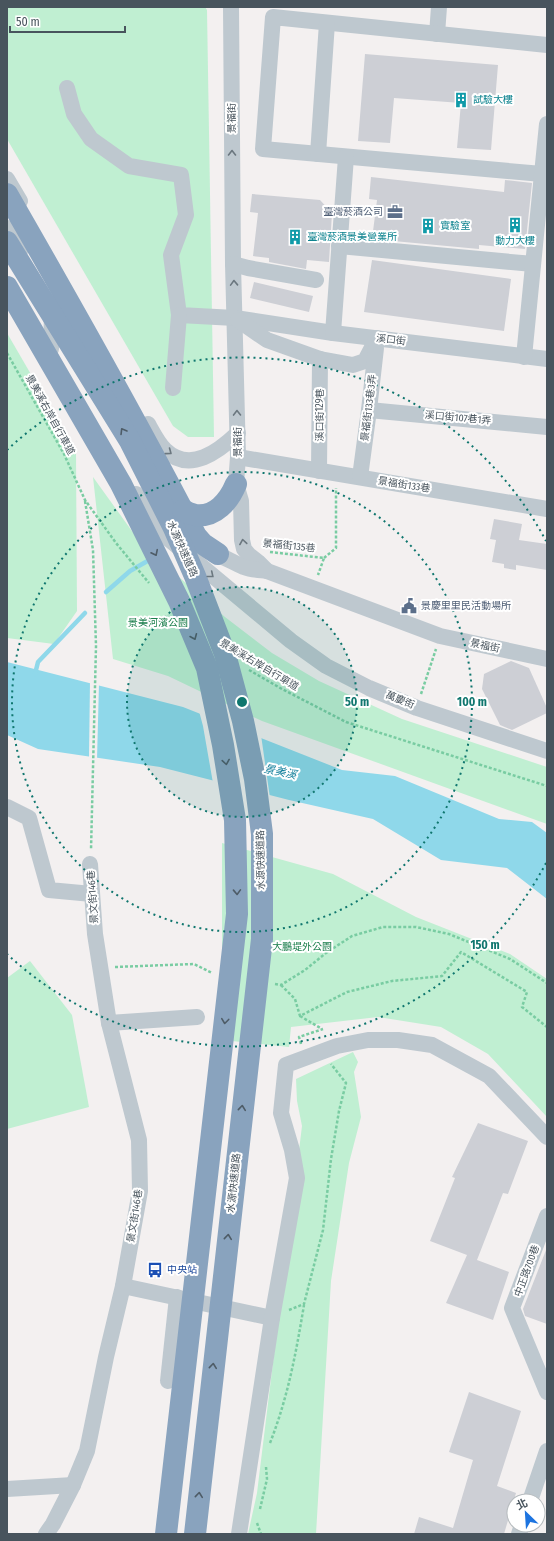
<svg xmlns="http://www.w3.org/2000/svg" width="554" height="1541" viewBox="0 0 554 1541" font-family="'Fira Sans Condensed','Noto Sans TC',sans-serif">
<style>
.green{fill:#c0efd2}
.water{fill:#8fd8ea}
.pier{fill:#f3f0f0}
.lines{fill:none;stroke-linecap:round;stroke-linejoin:round}
.stream{stroke:#8fd8ea;stroke-width:4.5}
.building{fill:#cdcfd5}
.path{stroke:#79cca2;stroke-width:2.5;stroke-dasharray:3 2;stroke-linecap:butt}
.minor{stroke:#bec8cf;stroke-width:16}
.highway{stroke:#89a3be;stroke-width:22}
.oneway{stroke:#6b777f}
.oneway2{stroke:#4e5c67}
.ring{fill:none;stroke:#0f766e;stroke-width:2;stroke-dasharray:2 4}
.labels{text-anchor:middle;dominant-baseline:central;stroke-width:4;stroke-linejoin:round;paint-order:stroke}
.culture-label{font-size:10px;fill:#0d838f;stroke:#fff;text-anchor:start}
.street-label{font-size:10px;fill:#48545d;stroke:#fff}
.service-label{font-size:10px;fill:#4e5e75;stroke:#fff;text-anchor:end}
.park-label{font-size:10px;fill:#1a7e4b;stroke:#fff}
.transit-label{font-size:10px;fill:#164399;stroke:#fff;text-anchor:start}
.water-label{font-size:11px;font-style:italic;fill:#107e9a;stroke:#fff}
.centre{fill:#0f766e;stroke:#fff;stroke-width:2}
.ring-label{font-size:12px;text-anchor:middle;font-weight:bold;fill:#0f766e;stroke:#fff;stroke-width:4;stroke-linejoin:round;paint-order:stroke}
</style>
<rect width="100%" height="100%" fill="#f3f0f0"/>
<g class="green">
<polygon points="7,7 205,7 207,10 214,437 188,437 173,426 7,139"/>
<polygon points="7,333 76,452 77,611 54,644 7,638"/>
<polygon points="93,477 142,545 225,617 272,653 319,681 402,719 547,767 547,824 262,721 168,676 113,659"/>
<polygon points="222,843 333,874 416,917 510,954 547,979 547,1117 488,1054 441,1027 378,1017 291,1027 289,1047 222,1040"/>
<polygon points="30,961 72,1015 89,1107 7,1129 7,978"/>
<polygon points="353,1052 358,1062 354,1072 361,1117 349,1163 331,1281 316,1534 248,1534 257,1493 302,1126 297,1101 296,1079"/>
</g>
<polygon class="water" points="7,662 183,707 342,770 395,776 499,819 532,822 547,833 547,899 507,868 441,860 373,819 289,800 160,767 38,749 7,735"/>
<g class="pier">
<polygon points="90,681 99,683 97,760 89,759"/>
<polygon points="199,711 261,735 270,798 213,783 203,726"/>
</g>
<g class="lines">
<g class="stream">
<polyline points="106,592 130,571 151,559"/>
<polyline points="35,674 38,662 85,613"/>
</g>
</g>
<g class="building">
<polygon points="365,54 498,65 491,150 457,148 461,103 394,98 390,143 358,141"/>
<polygon points="371,177 504,192 505,180 532,183 525,249 479,245 479,249 372,239 377,200 369,199"/>
<polygon points="252,194 320,200 332,213 329,262 307,260 306,269 269,262 269,258 253,256 258,213 250,212"/>
<polygon points="372,260 511,279 504,331 364,312"/>
<polygon points="254,282 313,296 309,312 250,298"/>
<polygon points="494,519 522,524 519,540 547,544 547,570 516,565 516,570 504,568 504,564 492,562 496,540 490,539"/>
<polygon points="511,661 529,668 547,708 547,713 512,730 500,725 482,689 484,674"/>
<polygon points="478,1123 528,1141 508,1194 503,1193 477,1260 509,1272 493,1320 446,1303 467,1255 430,1241 455,1178 452,1177"/>
<polygon points="546,1250 547,1250 547,1324 525,1316 523,1309"/>
<polygon points="469,1392 521,1411 497,1486 516,1493 504,1534 414,1534 419,1517 453,1528 473,1460 449,1452"/>
</g>
<g class="lines">
<g class="path">
<polyline points="7,353 64,454 85,500 116,543 149,583"/>
<polyline points="85,501 93,550 96,646 91,850"/>
<polyline points="270,552 324,558 318,575"/>
<polyline points="324,558 336,548 336,488"/>
<polyline points="249,670 282,689 346,722 547,786"/>
<polyline points="421,694 436,649"/>
<polyline points="115,967 194,964 212,973"/>
<polyline points="275,984 281,985 305,970 326,953 352,936 383,927 416,927 449,934 510,959 547,983"/>
<polyline points="281,985 295,999 300,1016 347,992 392,981 442,976 461,952 527,992 522,1007 547,1027"/>
<polyline points="300,1016 322,1029"/>
<polyline points="301,1044 299,1037 323,1029"/>
<polyline points="289,1310 304,1304 323,1230 331,1159 339,1111 346,1083 331,1064"/>
<path d="M270,1443C288,1397 296,1353 304,1305"/>
<polyline points="260,1509 267,1479 266,1467"/>
<polyline points="257,1523 261,1534"/>
</g>
<g class="minor">
<polyline points="231,7 233,264 238,457 236,484 241,501 242,540 244,549 249,555 258,562 267,571 440,636 547,659"/>
<polyline points="437,34 439,7"/>
<polyline points="547,45 273,17 263,149 542,174 547,124"/>
<polyline points="67,88 74,114 91,139 129,166 181,175 186,215 171,255 179,315 235,318 333,333 547,359"/>
<polyline points="318,154 327,23"/>
<polyline points="7,179 20,201"/>
<polyline points="7,228 20,251"/>
<polyline points="339,246 533,264"/>
<polyline points="233,264 248,268 316,280"/>
<polyline points="238,320 267,340 320,359 353,365 365,361 377,338"/>
<polyline points="333,333 346,157"/>
<polyline points="51,349 52,313"/>
<polyline points="524,357 542,174"/>
<polyline points="173,388 179,315"/>
<polyline points="369,410 547,427"/>
<path d="M148,424C153,433 158,443 165,450C190,474 219,451 238,433"/>
<polyline points="238,457 547,509"/>
<polyline points="319,471 320,359"/>
<polyline points="360,477 369,410 376,348"/>
<polyline points="136,494 150,518 170,540 291,641 326,666 369,688 417,708 547,751"/>
<path d="M208,551C221,555 232,562 244,567C252,570 259,570 267,571"/>
<polyline points="7,807 29,818 49,890 92,894"/>
<polyline points="109,1023 197,1017"/>
<polyline points="547,1216 512,1308 547,1392"/>
<polyline points="123,1286 272,1318"/>
<polyline points="168,1381 177,1297"/>
<polyline points="7,1489 73,1485"/>
<polyline points="530,1501 547,1451"/>
<polyline points="46,1534 53,1524 73,1485 87,1451 106,1357 123,1286 140,1191 139,1140 109,1023 95,934 90,864"/>
<polyline points="239,1534 272,1318 297,1178 292,1150 281,1113 286,1065 337,1046 368,1040 398,1040 432,1045 489,1076 547,1137"/>
<polyline points="519,1534 522,1525"/>
</g>
<g class="highway">
<path d="M7,194C72,307 136,420 196,536L203,544L218,554"/>
<polyline points="7,242 130,441 174,528 195,576 225,654 243,721 255,779 262,834 262,939 195,1534"/>
<polyline points="7,287 121,484 179,601 207,668 223,745 235,820 237,914 166,1534"/>
<path d="M183,510C186,512 191,514 195,515C215,518 229,501 236,484"/>
</g>
</g>
<defs><path id="oneway-chevron" d="M-2-3.5L2.5 0L-2 3.5" fill="none" stroke-width="1.6" stroke-linecap="round" stroke-linejoin="round"/></defs>
<g class="oneway">
<use href="#oneway-chevron" transform="translate(232 153) rotate(-90)"/>
<use href="#oneway-chevron" transform="translate(234 283) rotate(-92)"/>
<use href="#oneway-chevron" transform="translate(237 413) rotate(-91)"/>
<use href="#oneway-chevron" transform="translate(169 452) rotate(37)"/>
<use href="#oneway-chevron" transform="translate(243 542) rotate(-99)"/>
<use href="#oneway-chevron" transform="translate(211 575) rotate(39)"/>
</g>
<g class="oneway2">
<use href="#oneway-chevron" transform="translate(123 431) rotate(-121)"/>
<use href="#oneway-chevron" transform="translate(155 553) rotate(64)"/>
<use href="#oneway-chevron" transform="translate(194 637) rotate(67)"/>
<use href="#oneway-chevron" transform="translate(226 762) rotate(81)"/>
<use href="#oneway-chevron" transform="translate(237 892) rotate(88)"/>
<use href="#oneway-chevron" transform="translate(225 1021) rotate(97)"/>
<use href="#oneway-chevron" transform="translate(242 1108) rotate(-84)"/>
<use href="#oneway-chevron" transform="translate(228 1237) rotate(-84)"/>
<use href="#oneway-chevron" transform="translate(213 1366) rotate(-84)"/>
<use href="#oneway-chevron" transform="translate(199 1495) rotate(-84)"/>
</g>
<circle cx="242" cy="702" r="115" fill="#0f766e" fill-opacity=".12"/>
<g class="ring">
<circle cx="242" cy="702" r="115"/>
<circle cx="242" cy="702" r="230"/>
<path d="M546 863A344 344 0 0 1 7 954M7 450A344 344 0 0 1 546 541"/>
</g>
<defs>
<symbol id="building-bare" viewBox="-9 -9 18 18"><path d="M-4-6H4V6H1V3H-1V6H-4ZM-2.5-4.3h1.7v1.8h-1.7ZM.8-4.3h1.7v1.8H.8ZM-2.5-1h1.7V.8h-1.7ZM.8-1h1.7V.8H.8Z" fill="#0f9aa8" stroke="#fff" stroke-width="2.5" paint-order="stroke"/></symbol>
<symbol id="office-bare" viewBox="-9 -9 18 18"><path d="M-6-3h4V-5.5h4V-3h4V5H-6ZM-1-4.5V-3h2v-1.5ZM-6 0V1H6V0Z" fill="#5c6f8a" stroke="#fff" stroke-width="2.5" paint-order="stroke"/></symbol>
<symbol id="civic-bare" viewBox="-9 -9 18 18"><path d="M-.6-6.5H3V-4.5H.6V-3L4-1V1h2V6H-6V1h2V-1L-.6-3ZM-1.2 2.5V6h2.4V2.5Z" fill="#5c6f8a" stroke="#fff" stroke-width="2.5" paint-order="stroke"/></symbol>
<symbol id="bus-bare" viewBox="-9 -9 18 18"><path d="M-5-6H5V4H4V6H2V4H-2V6H-4V4H-5ZM-3.5-4V0h7V-4ZM-3.5 1.2v1.5H-2V1.2ZM2 1.2v1.5H3.5V1.2Z" fill="#1a4fb4" stroke="#fff" stroke-width="2.5" paint-order="stroke"/></symbol>
</defs>
<g fill-rule="evenodd">
<use href="#building-bare" x="450" y="89" width="22" height="22"/>
<use href="#office-bare" x="384" y="201" width="22" height="22"/>
<use href="#building-bare" x="504" y="214" width="22" height="22"/>
<use href="#building-bare" x="417" y="215" width="22" height="22"/>
<use href="#building-bare" x="284" y="226" width="22" height="22"/>
<use href="#civic-bare" x="398" y="595" width="22" height="22"/>
<use href="#bus-bare" x="144" y="1259" width="22" height="22"/>
</g>
<g class="labels">
<g class="culture-label">
<text x="473" y="100">試驗大樓</text>
<text x="440" y="226">實驗室</text>
<text x="307" y="237">臺灣菸酒景美營業所</text>
<text x="515" y="241" text-anchor="middle">動力大樓</text>
</g>
<g class="street-label">
<text transform="translate(232 118) rotate(-90)">景福街</text>
<text transform="translate(391 340) rotate(7)">溪口街</text>
<text transform="translate(369 408) rotate(-83)">景福街133巷3弄</text>
<text transform="translate(50 415) rotate(61)">景美溪右岸自行車道</text>
<text transform="translate(320 415) rotate(-90)">溪口街129巷</text>
<text transform="translate(458 418) rotate(5)">溪口街107巷1弄</text>
<text transform="translate(238 442) rotate(-90)">景福街</text>
<text transform="translate(404 485) rotate(9)">景福街133巷</text>
<text transform="translate(289 546) rotate(6)">景福街135巷</text>
<text transform="translate(182 549) rotate(66)">水源快速道路</text>
<text transform="translate(485 646) rotate(12)">景福街</text>
<text transform="translate(259 665) rotate(31)">景美溪右岸自行車道</text>
<text transform="translate(400 700) rotate(22)">萬慶街</text>
<text transform="translate(261 860) rotate(-91)">水源快速道路</text>
<text transform="translate(93 897) rotate(-94)">景文街146巷</text>
<text transform="translate(234 1183) rotate(-84)">水源快速道路</text>
<text transform="translate(135 1216) rotate(-81)">景文街146巷</text>
<text transform="translate(527 1271) rotate(-70)">中正路700巷</text>
</g>
<g class="service-label">
<text x="383" y="212">臺灣菸酒公司</text>
<text x="421" y="606" text-anchor="start">景慶里里民活動場所</text>
</g>
<g class="park-label">
<text x="158" y="623">景美河濱公園</text>
<text x="302" y="947">大鵬堤外公園</text>
</g>
<g class="transit-label">
<text x="167" y="1270">中央站</text>
</g>
<g class="water-label">
<text transform="translate(280 772) rotate(12)">景美溪</text>
</g>
</g>
<circle cx="242" cy="702" r="6" class="centre"/>
<g class="ring-label">
<text x="357" y="706">50 m</text>
<text x="472" y="706">100 m</text>
<text x="485" y="949">150 m</text>
</g>
<rect width="554" height="1541" fill="none" stroke="#48545d" stroke-width="16"/>
<g transform="translate(526 1513) rotate(335)"><circle r="19" fill="#ffffff" stroke="#b6bbbe"/>
<path d="M0-3L7 15L0 10L-7 15Z" fill="#1d74e0"/>
<text y="-6" font-size="11" font-weight="bold" text-anchor="middle" fill="#48545d">北</text>
</g>
<path d="M10 26v6h115v-6" fill="none" stroke="#48545d" stroke-width="2"/>
<text x="16" y="26" font-size="12" fill="#48545d" stroke="#ffffff" stroke-width="3" paint-order="stroke">50 m</text>
</svg>
